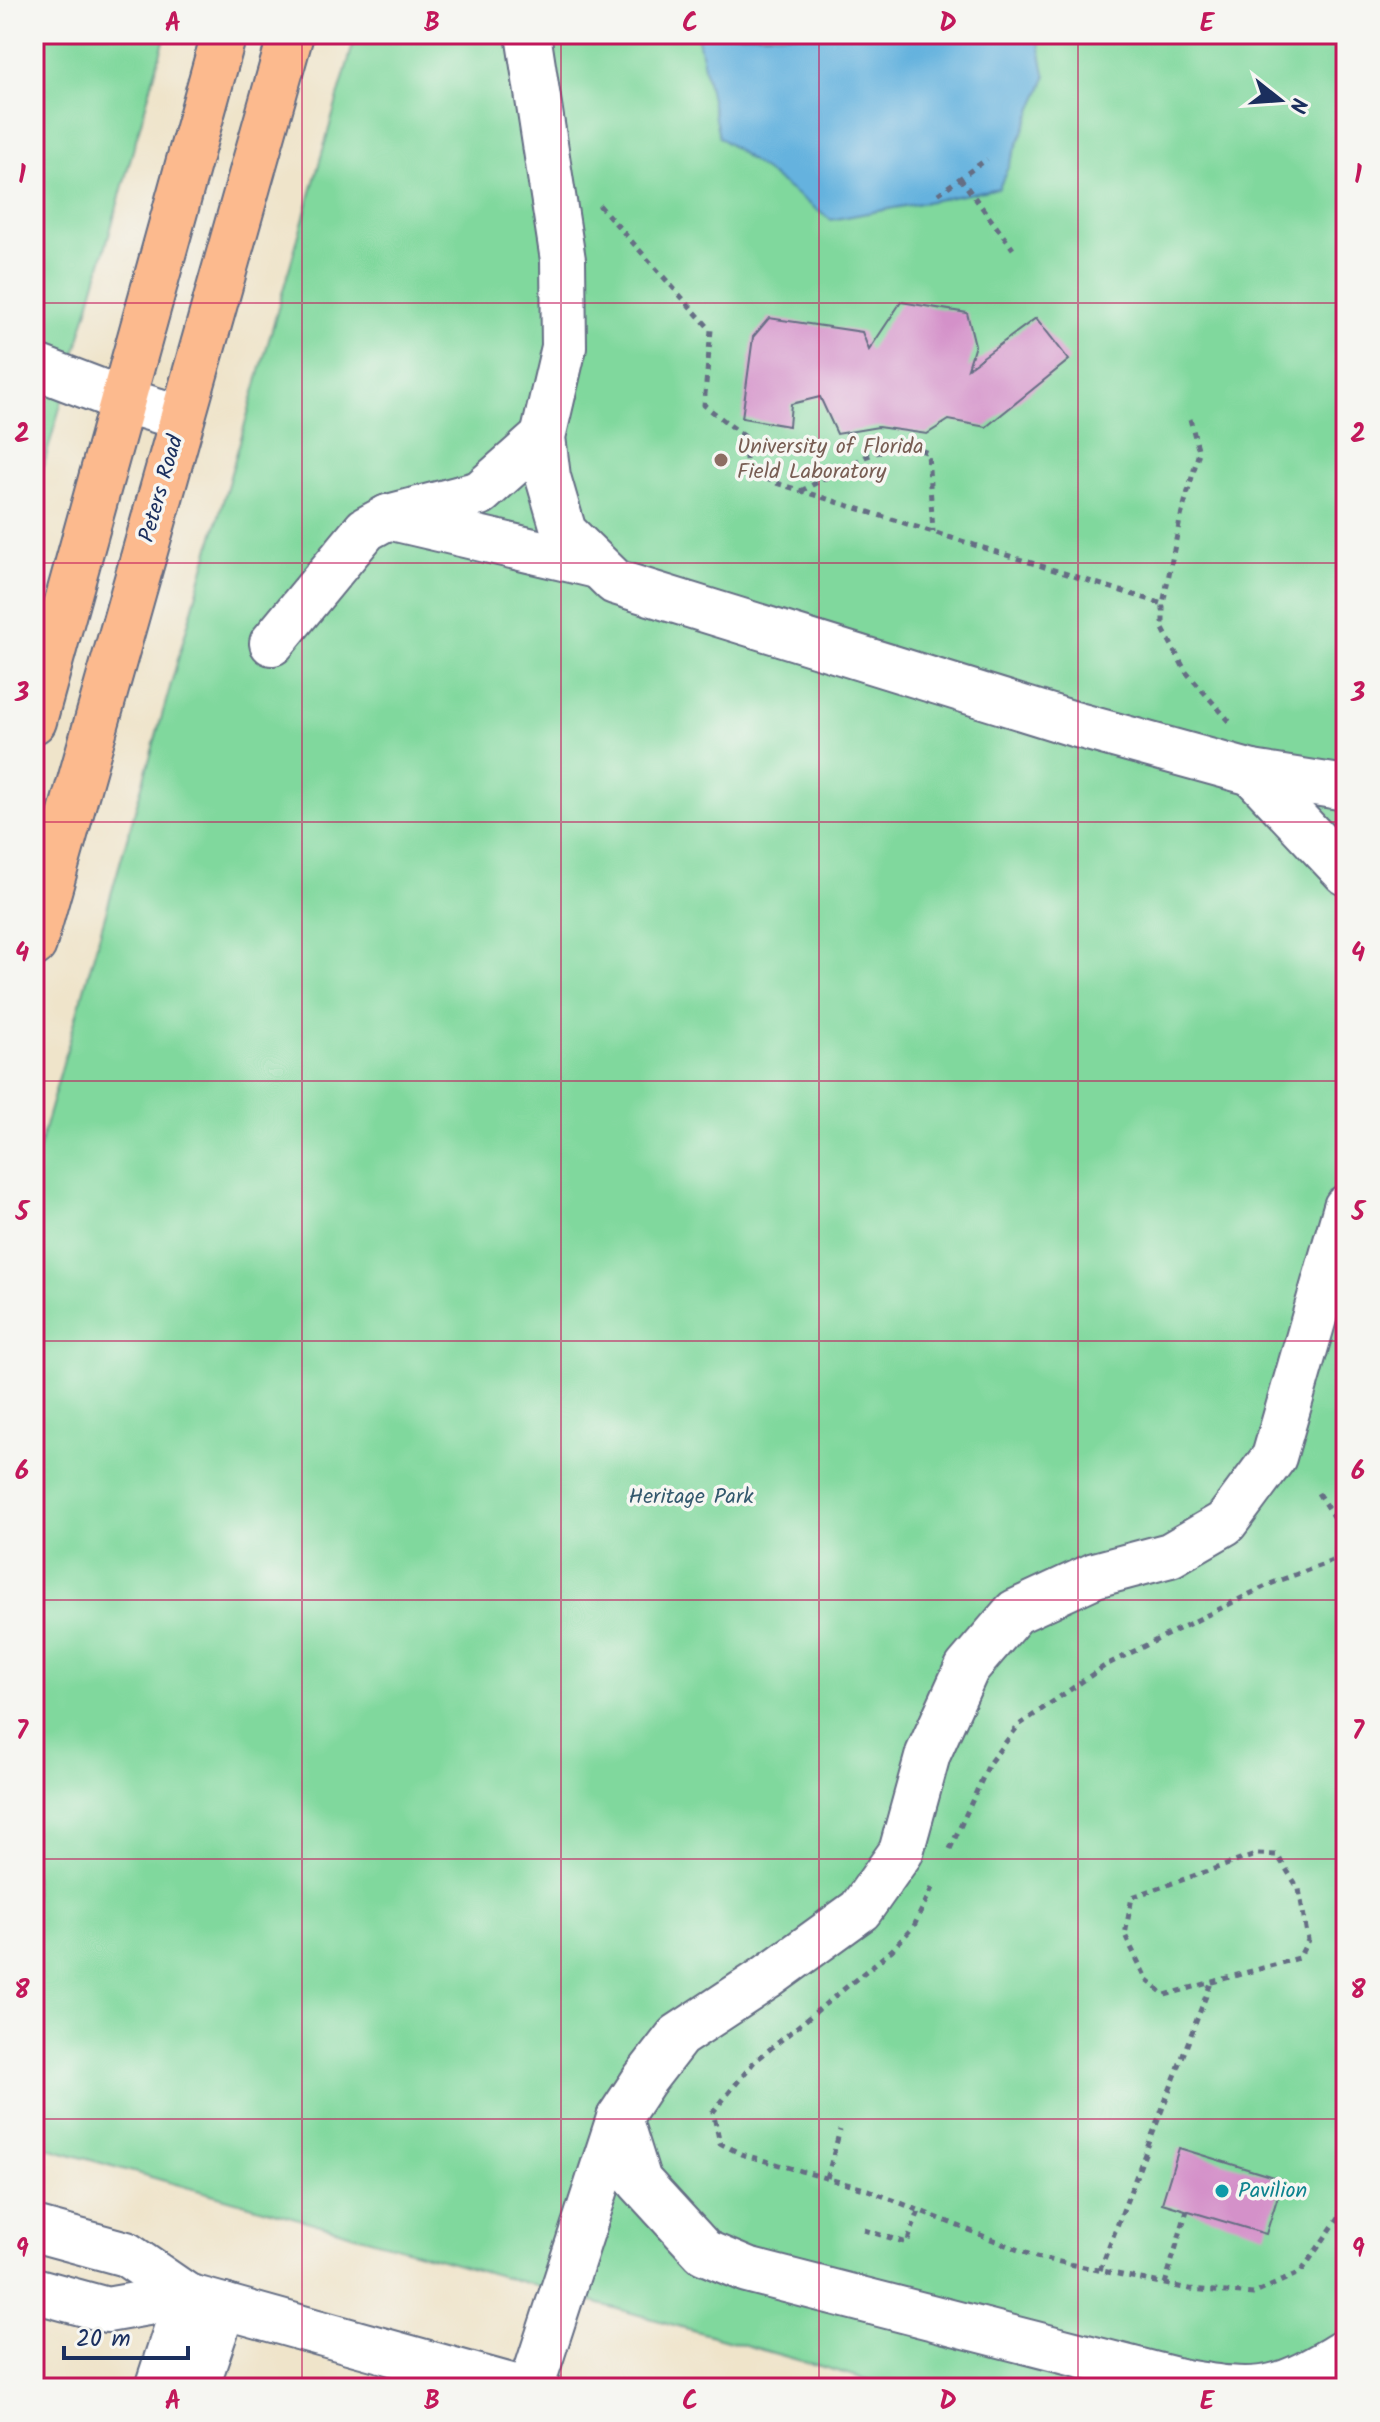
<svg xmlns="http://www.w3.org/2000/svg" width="1380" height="2422" viewBox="0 0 1380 2422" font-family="Kalam,sans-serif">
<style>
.green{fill:#80d89d;stroke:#4e847e;stroke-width:2}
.water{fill:#65b2de;stroke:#40709e;stroke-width:2}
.building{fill:#d491c9}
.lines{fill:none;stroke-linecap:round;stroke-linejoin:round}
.minor-casing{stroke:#656e84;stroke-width:48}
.major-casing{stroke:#656e84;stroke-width:48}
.path{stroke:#656e84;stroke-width:5;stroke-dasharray:6 6;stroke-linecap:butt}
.minor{stroke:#fff;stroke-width:44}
.major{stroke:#fcba8e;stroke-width:44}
.grid{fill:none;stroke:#c2185b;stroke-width:2;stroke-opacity:0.55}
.education-dot{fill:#8d6e63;stroke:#f6f6f2;stroke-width:3}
.culture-dot{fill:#0f9aa8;stroke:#f6f6f2;stroke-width:3}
.labels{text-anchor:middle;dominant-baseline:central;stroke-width:7;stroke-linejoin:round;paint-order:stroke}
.education-label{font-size:22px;fill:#785e54;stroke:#f6f6f2;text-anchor:start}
.street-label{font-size:22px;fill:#1b2f5e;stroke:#f6f6f2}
.park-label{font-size:22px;fill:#34596e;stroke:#f6f6f2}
.culture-label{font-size:22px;fill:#0d838f;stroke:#f6f6f2;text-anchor:start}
.neatline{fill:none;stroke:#c2185b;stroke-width:3}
.grid-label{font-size:26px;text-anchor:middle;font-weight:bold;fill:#c2185b}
</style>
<rect width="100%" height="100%" fill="#f6f6f2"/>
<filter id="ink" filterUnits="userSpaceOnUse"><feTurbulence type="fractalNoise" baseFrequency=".0125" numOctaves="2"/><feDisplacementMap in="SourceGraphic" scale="16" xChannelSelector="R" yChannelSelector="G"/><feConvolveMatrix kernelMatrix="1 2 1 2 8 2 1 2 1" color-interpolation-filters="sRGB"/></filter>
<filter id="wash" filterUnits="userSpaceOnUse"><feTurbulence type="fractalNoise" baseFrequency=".006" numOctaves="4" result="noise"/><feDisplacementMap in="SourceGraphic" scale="32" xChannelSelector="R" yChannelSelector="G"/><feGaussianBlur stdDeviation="1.8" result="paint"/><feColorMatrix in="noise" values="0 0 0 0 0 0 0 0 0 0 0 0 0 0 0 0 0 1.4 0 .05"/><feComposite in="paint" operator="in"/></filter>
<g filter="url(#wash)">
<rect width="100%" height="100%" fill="#efe4ca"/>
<g class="green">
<polygon points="34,34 166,34 34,499"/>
<polygon points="356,34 1346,34 1346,2388 897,2388 34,2144 34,1165"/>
</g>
<polygon class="water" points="697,34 1037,34 1046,78 999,188 831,220 719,137"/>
<g id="blocks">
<g class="building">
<polygon points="901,302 967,313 975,345 968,368 1036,318 1069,360 986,427 949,420 927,434 878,427 837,434 820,397 791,404 789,426 742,418 753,337 769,318 862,332 869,350"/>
<polygon points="1179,2148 1283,2180 1266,2234 1162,2203"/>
</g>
</g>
</g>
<g filter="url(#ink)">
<use href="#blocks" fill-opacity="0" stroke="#656e84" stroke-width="2"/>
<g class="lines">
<defs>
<g id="minor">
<polyline points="528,34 563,260 564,347 543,437 548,477 564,532 615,582 1074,724 1252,773 1346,788"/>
<polyline points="34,366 123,400 182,418"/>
<polyline points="543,437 480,493 388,517 597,566"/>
<polyline points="272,643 366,529 388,517"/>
<polyline points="1252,773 1346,873"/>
<path d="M619,2118L639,2181L704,2252L747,2270L1180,2381C1209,2386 1244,2393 1273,2386C1299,2380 1323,2364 1346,2351"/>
<polyline points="34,2229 126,2254 187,2296 518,2388"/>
<polyline points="34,2290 107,2310 187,2296"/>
<polyline points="157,2388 187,2296"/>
<polyline points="196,2388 224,2306"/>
<polyline points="531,2388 619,2118 644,2080 678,2036 766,1978 860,1910 901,1852 928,1754 967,1668 1015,1612 1095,1575 1170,1555 1225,1523 1274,1457 1346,1207"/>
</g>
<g id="major">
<polyline points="34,721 224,34"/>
<polyline points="34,944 291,34"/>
</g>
</defs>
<use href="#minor" class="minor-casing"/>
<use href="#major" class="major-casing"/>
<g class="path">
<polyline points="960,178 1013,249"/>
<polyline points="938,194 987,159"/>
<polyline points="599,205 711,330 704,405 744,436 747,470 776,483 1163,604"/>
<polyline points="1190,419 1199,452 1180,520 1163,604 1163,629 1186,672 1231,723"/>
<polyline points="801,491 865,457 904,443 928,453 933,532"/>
<polyline points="1318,1493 1346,1537"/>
<polyline points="950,1849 990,1762 1019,1725 1106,1665 1270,1584 1346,1556"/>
<polygon points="1258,1854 1277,1855 1299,1889 1308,1940 1299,1958 1165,1995 1147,1980 1125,1935 1132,1897"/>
<polyline points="932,1888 914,1926 892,1950 754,2062 713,2112 720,2143 741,2154 868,2190 1036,2257 1189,2289 1253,2294 1301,2272 1346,2207"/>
<polyline points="827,2178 840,2130"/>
<polyline points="864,2230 907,2243 919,2211"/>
<polyline points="1100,2270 1211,1983"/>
<polyline points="1165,2284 1187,2210"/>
</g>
<use href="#minor" class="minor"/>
<use href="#major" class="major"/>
</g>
</g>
<path class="grid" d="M302,34V2388M561,34V2388M819,34V2388M1078,34V2388M34,303H1346M34,563H1346M34,822H1346M34,1081H1346M34,1341H1346M34,1600H1346M34,1859H1346M34,2119H1346"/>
<circle class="education-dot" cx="721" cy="460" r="8"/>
<circle class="culture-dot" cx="1222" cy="2191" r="8"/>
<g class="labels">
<g class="education-label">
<text x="737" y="447">University of Florida<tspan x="737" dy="25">Field Laboratory</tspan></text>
</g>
<g class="street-label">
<text transform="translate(162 489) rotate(-74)">Peters Road</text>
</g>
<g class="park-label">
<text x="691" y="1497">Heritage Park</text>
</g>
<g class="culture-label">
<text x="1238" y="2191">Pavilion</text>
</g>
</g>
<rect width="1380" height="2422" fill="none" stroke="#f6f6f2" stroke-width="88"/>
<g transform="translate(1280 100) rotate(107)" stroke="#f6f6f2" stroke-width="6" paint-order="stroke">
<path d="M0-6L14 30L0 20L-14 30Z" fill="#1b2f5e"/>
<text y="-12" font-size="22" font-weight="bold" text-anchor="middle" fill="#1b2f5e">N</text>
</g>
<path d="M64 2346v12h124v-12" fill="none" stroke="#1b2f5e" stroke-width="4"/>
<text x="76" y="2346" font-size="24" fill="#1b2f5e" stroke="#f6f6f2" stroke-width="6" paint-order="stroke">20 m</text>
<rect x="44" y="44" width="1292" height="2334" class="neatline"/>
<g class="grid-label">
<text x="173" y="31">A</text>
<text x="432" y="31">B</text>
<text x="690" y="31">C</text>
<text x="948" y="31">D</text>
<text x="1207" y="31">E</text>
<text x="22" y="183">1</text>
<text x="1358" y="183">1</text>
<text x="22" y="442">2</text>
<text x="1358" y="442">2</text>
<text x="22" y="701">3</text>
<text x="1358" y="701">3</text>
<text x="22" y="961">4</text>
<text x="1358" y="961">4</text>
<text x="22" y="1220">5</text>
<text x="1358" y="1220">5</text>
<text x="22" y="1479">6</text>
<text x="1358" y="1479">6</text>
<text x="22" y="1739">7</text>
<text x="1358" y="1739">7</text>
<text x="22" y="1998">8</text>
<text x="1358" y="1998">8</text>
<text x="22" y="2257">9</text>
<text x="1358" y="2257">9</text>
<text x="173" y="2409">A</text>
<text x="432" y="2409">B</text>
<text x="690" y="2409">C</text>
<text x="948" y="2409">D</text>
<text x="1207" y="2409">E</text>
</g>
</svg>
